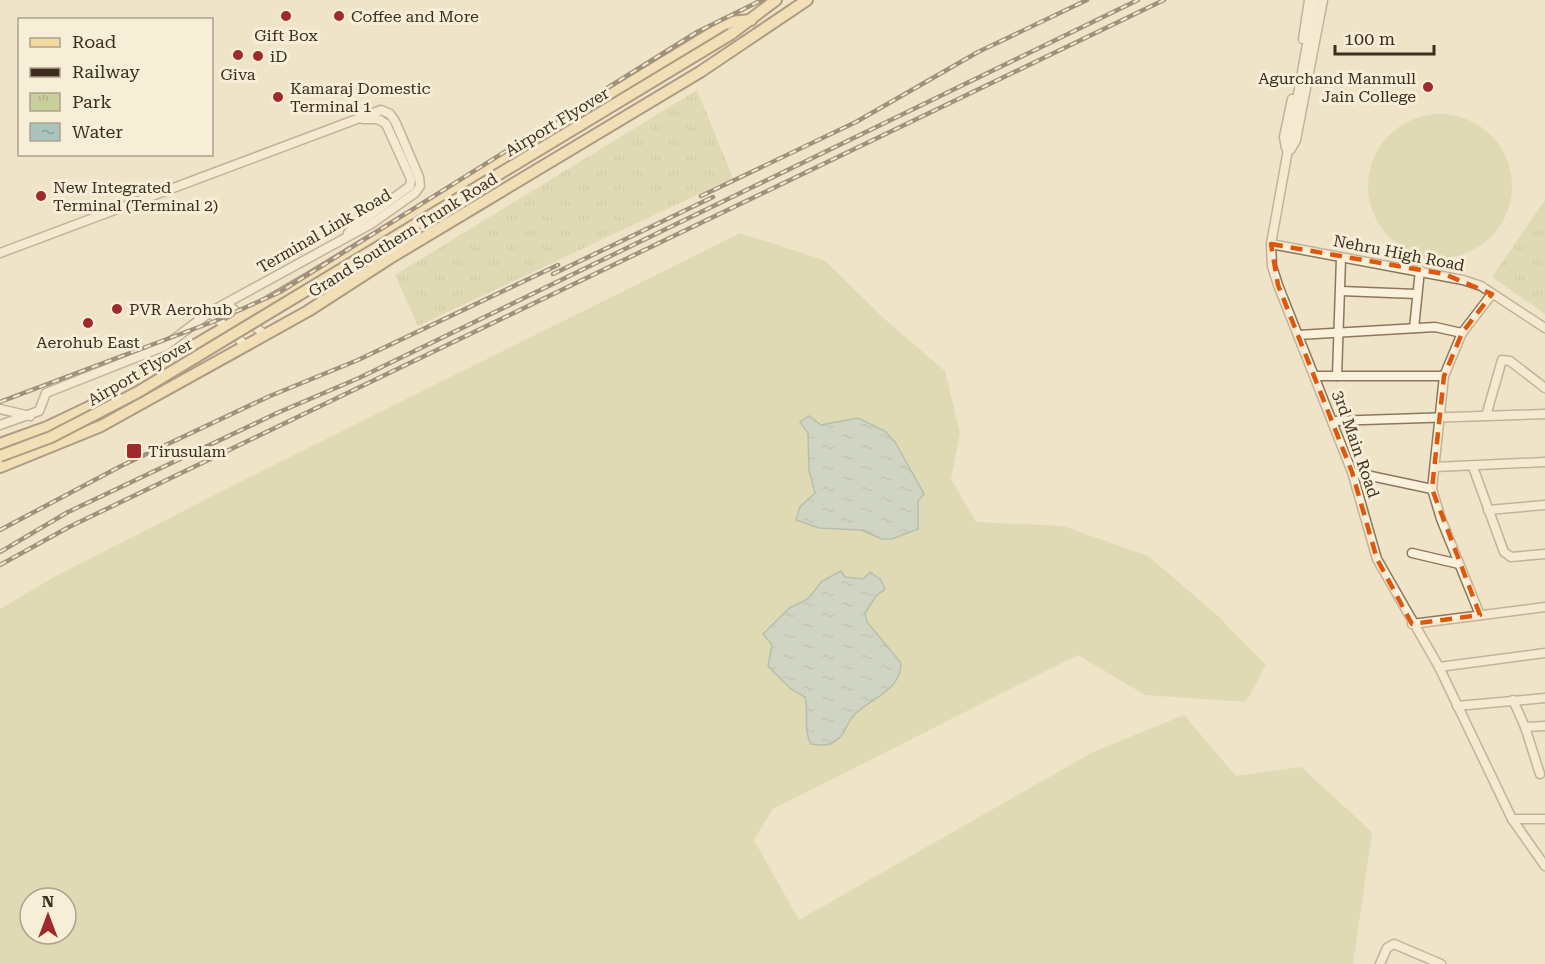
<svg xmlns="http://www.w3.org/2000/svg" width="1545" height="964" viewBox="0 0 1545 964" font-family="'Roboto Serif',serif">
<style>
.green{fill:#c9cf9b;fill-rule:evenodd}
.park{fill:url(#park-tufts)}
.water{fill:url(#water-ripples);stroke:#6f938a;stroke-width:1.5}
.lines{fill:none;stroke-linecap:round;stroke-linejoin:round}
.minor-casing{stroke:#8d765c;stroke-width:11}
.major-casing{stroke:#5b4430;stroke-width:14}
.minor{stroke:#faf1dc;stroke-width:8}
.major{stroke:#f3d9a0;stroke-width:10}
.rail-casing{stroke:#3d2e20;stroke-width:4.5}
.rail{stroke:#f7eed8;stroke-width:2;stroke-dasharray:7;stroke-linecap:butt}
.major-bridge-casing{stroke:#5b4430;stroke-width:14;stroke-linecap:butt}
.major-bridge{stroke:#f3d9a0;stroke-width:10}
.marked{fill:none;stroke:#df570d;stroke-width:4.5;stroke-dasharray:12 8;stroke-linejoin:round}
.poi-dot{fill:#9e2a2b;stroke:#f7eed8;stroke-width:2}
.labels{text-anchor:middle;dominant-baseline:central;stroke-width:6;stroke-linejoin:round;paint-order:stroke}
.poi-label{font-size:16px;fill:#3d2e20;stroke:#f7eed8;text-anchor:start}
.street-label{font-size:16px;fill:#3d2e20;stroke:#f7eed8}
</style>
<defs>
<pattern id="park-tufts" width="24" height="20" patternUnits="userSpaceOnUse" patternTransform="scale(1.5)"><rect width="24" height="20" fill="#c9cf9b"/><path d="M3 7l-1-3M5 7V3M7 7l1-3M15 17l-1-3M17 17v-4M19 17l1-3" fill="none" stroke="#aeb285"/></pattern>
<pattern id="water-ripples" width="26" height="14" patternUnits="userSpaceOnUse" patternTransform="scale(1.5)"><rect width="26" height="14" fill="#a9c4bc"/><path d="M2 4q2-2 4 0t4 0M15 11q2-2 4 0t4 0" fill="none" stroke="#8ba098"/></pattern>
</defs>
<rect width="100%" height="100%" fill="#f0e4c8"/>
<g class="green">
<circle cx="1440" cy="186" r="72"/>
<path d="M740,233L824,260L890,324L945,371L960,433L951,479L976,522L1063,526L1148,556L1215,613L1266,665L1246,702L1145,695L1078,655L773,809L754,840L799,920L1093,752L1184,715L1236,776L1301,767L1372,832L1353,964H0V609L54,577L250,477ZM30,898H66V934H30Z"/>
</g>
<g class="park">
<polygon points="697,90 733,178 418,326 395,275"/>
<polygon points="1545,200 1545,314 1492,277"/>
</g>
<g class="water">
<polygon points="809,416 821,425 858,418 885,431 895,442 924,494 918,501 918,529 892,539 882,539 861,530 819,528 796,520 800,507 815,493 809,470 808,433 800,422"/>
<path d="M841,571L845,577L863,579L870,572L881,580L885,589L876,596L865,613L867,622L901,663C901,690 872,698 856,713C845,723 846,738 830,744C824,746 817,745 811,744C803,731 809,712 805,697L791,689L768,666L772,645L763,634L789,608L808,599L822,581Z"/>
</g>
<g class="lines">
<defs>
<g id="minor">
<polyline points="1315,0 1271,244 1272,266 1278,285 1352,472 1377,559 1439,667 1512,819 1545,866"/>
<polyline points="1303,39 1309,0"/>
<polyline points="1286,148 1284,137 1292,99"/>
<polyline points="1291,149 1296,140 1323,0"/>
<polyline points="348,233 356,225 410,186 411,179 386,124 378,119 363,119"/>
<polyline points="1271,244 1463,280 1481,286 1545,328"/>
<polyline points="0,253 381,110 390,114 395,121 419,177 420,186 415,193 371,224 210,312 165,346 46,393 39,411 0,425"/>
<polyline points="1341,291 1416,294"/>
<polyline points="227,304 264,334"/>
<polyline points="210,312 245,345"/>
<polyline points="1414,328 1420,270"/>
<polyline points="1298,335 1435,327 1462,333"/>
<polyline points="1316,376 1444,376"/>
<polyline points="1337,376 1341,258"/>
<polyline points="0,409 30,416"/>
<polyline points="1486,416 1502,360 1510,361 1545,388"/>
<polyline points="1332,421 1545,414"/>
<polyline points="1435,467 1545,462"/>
<polyline points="1473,467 1504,552 1511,557 1545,554"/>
<polyline points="1352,472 1432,489"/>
<polyline points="1488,510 1545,505"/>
<polyline points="1412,553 1459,564"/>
<polyline points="1480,615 1441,519 1432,489 1444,376 1462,333 1492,294"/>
<polyline points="1412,624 1545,607"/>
<polyline points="1439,667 1545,653"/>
<polyline points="1513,700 1525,727 1545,726"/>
<polyline points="1457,706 1545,698"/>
<polyline points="1525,727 1540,774"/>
<polyline points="1512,819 1545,819"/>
<polyline points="1380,964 1387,948 1394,944 1441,964"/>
</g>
<g id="major">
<polyline points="731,34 776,0"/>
<polyline points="0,444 47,427 89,407 311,277 730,22 751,20"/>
<polyline points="0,467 101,426 308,311 390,258 700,72 807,0"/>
</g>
</defs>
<use href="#minor" class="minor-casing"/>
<use href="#major" class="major-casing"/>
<use href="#minor" class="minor"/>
<use href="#major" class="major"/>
<defs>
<g id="rail">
<polyline points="701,196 856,122 978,52 1087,0"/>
<polyline points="553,274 713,197"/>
<polyline points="0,402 215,321 280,292 697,32 762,0"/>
<polyline points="0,530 121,466 270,396 358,360 558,265"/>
<polyline points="0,552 68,512 277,413 359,378 1138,0"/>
<polyline points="0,565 69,527 1164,0"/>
</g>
</defs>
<use href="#rail" class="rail-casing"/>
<use href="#rail" class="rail"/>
<defs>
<polyline id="major-bridge" points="0,456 51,437 138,392 731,34"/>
</defs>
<use href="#major-bridge" class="major-bridge-casing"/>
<use href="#major-bridge" class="major-bridge"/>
</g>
<path d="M0 0H1545V964H0ZM1271,244L1444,274L1492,294L1462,333L1444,376L1432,489L1480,615L1412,624L1377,559L1352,472L1278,285Z" fill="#f0e4c8" fill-opacity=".55" fill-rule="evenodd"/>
<path class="marked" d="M1271,244L1444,274L1492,294L1462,333L1444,376L1432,489L1480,615L1412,624L1377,559L1352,472L1278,285Z"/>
<g class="poi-dot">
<circle cx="286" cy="16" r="6"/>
<circle cx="339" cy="16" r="6"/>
<circle cx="238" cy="55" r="6"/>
<circle cx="258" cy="56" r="6"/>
<circle cx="1428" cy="87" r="6"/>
<circle cx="278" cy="97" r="6"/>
<circle cx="41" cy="196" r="6"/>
<circle cx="117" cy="309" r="6"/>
<circle cx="88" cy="323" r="6"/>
<rect x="126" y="443" width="16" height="16" rx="3"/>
</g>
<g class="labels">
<g class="poi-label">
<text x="351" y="16">Coffee and More</text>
<text x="286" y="35" text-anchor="middle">Gift Box</text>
<text x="270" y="56">iD</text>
<text x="238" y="74" text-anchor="middle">Giva</text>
<text x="1416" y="78" text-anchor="end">Agurchand Manmull<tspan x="1416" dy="18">Jain College</tspan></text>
<text x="290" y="88">Kamaraj Domestic<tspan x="290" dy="18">Terminal 1</tspan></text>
<text x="53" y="187">New Integrated<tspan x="53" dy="18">Terminal (Terminal 2)</tspan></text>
<text x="129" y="309">PVR Aerohub</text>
<text x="88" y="342" text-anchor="middle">Aerohub East</text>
<text x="148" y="451">Tirusulam</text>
</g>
<g class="street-label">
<text transform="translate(557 122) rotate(-31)">Airport Flyover</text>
<text transform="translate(324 231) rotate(-30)">Terminal Link Road</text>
<text transform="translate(403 235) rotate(-32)">Grand Southern Trunk Road</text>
<text transform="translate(1399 253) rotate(11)">Nehru High Road</text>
<text transform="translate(140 372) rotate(-30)">Airport Flyover</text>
<text transform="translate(1356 444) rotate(71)">3rd Main Road</text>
</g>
</g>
<rect x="18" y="18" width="195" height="138" fill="#f7eed8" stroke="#ada18e" stroke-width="1.5"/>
<rect x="30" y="38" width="30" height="9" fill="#f3d9a0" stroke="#ada18e" stroke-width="1.5"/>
<text x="72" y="48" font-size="18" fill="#3d2e20">Road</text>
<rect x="30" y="68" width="30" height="9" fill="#3d2e20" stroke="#ada18e" stroke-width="1.5"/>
<text x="72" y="78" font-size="18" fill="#3d2e20">Railway</text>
<rect x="30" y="93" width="30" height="18" fill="url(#park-tufts)" stroke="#ada18e" stroke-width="1.5"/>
<text x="72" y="108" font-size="18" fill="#3d2e20">Park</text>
<rect x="30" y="123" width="30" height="18" fill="url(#water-ripples)" stroke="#ada18e" stroke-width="1.5"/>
<text x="72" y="138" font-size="18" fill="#3d2e20">Water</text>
<g transform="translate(48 916)"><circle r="28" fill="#f7eed8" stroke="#ada18e" stroke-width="1.5"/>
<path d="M0-4.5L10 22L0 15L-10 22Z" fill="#9e2a2b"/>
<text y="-9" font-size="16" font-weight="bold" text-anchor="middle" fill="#3d2e20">N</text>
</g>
<path d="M1335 45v9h99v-9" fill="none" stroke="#3d2e20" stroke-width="3"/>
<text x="1344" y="45" font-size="18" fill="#3d2e20" stroke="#f7eed8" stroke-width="4.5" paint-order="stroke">100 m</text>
</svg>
